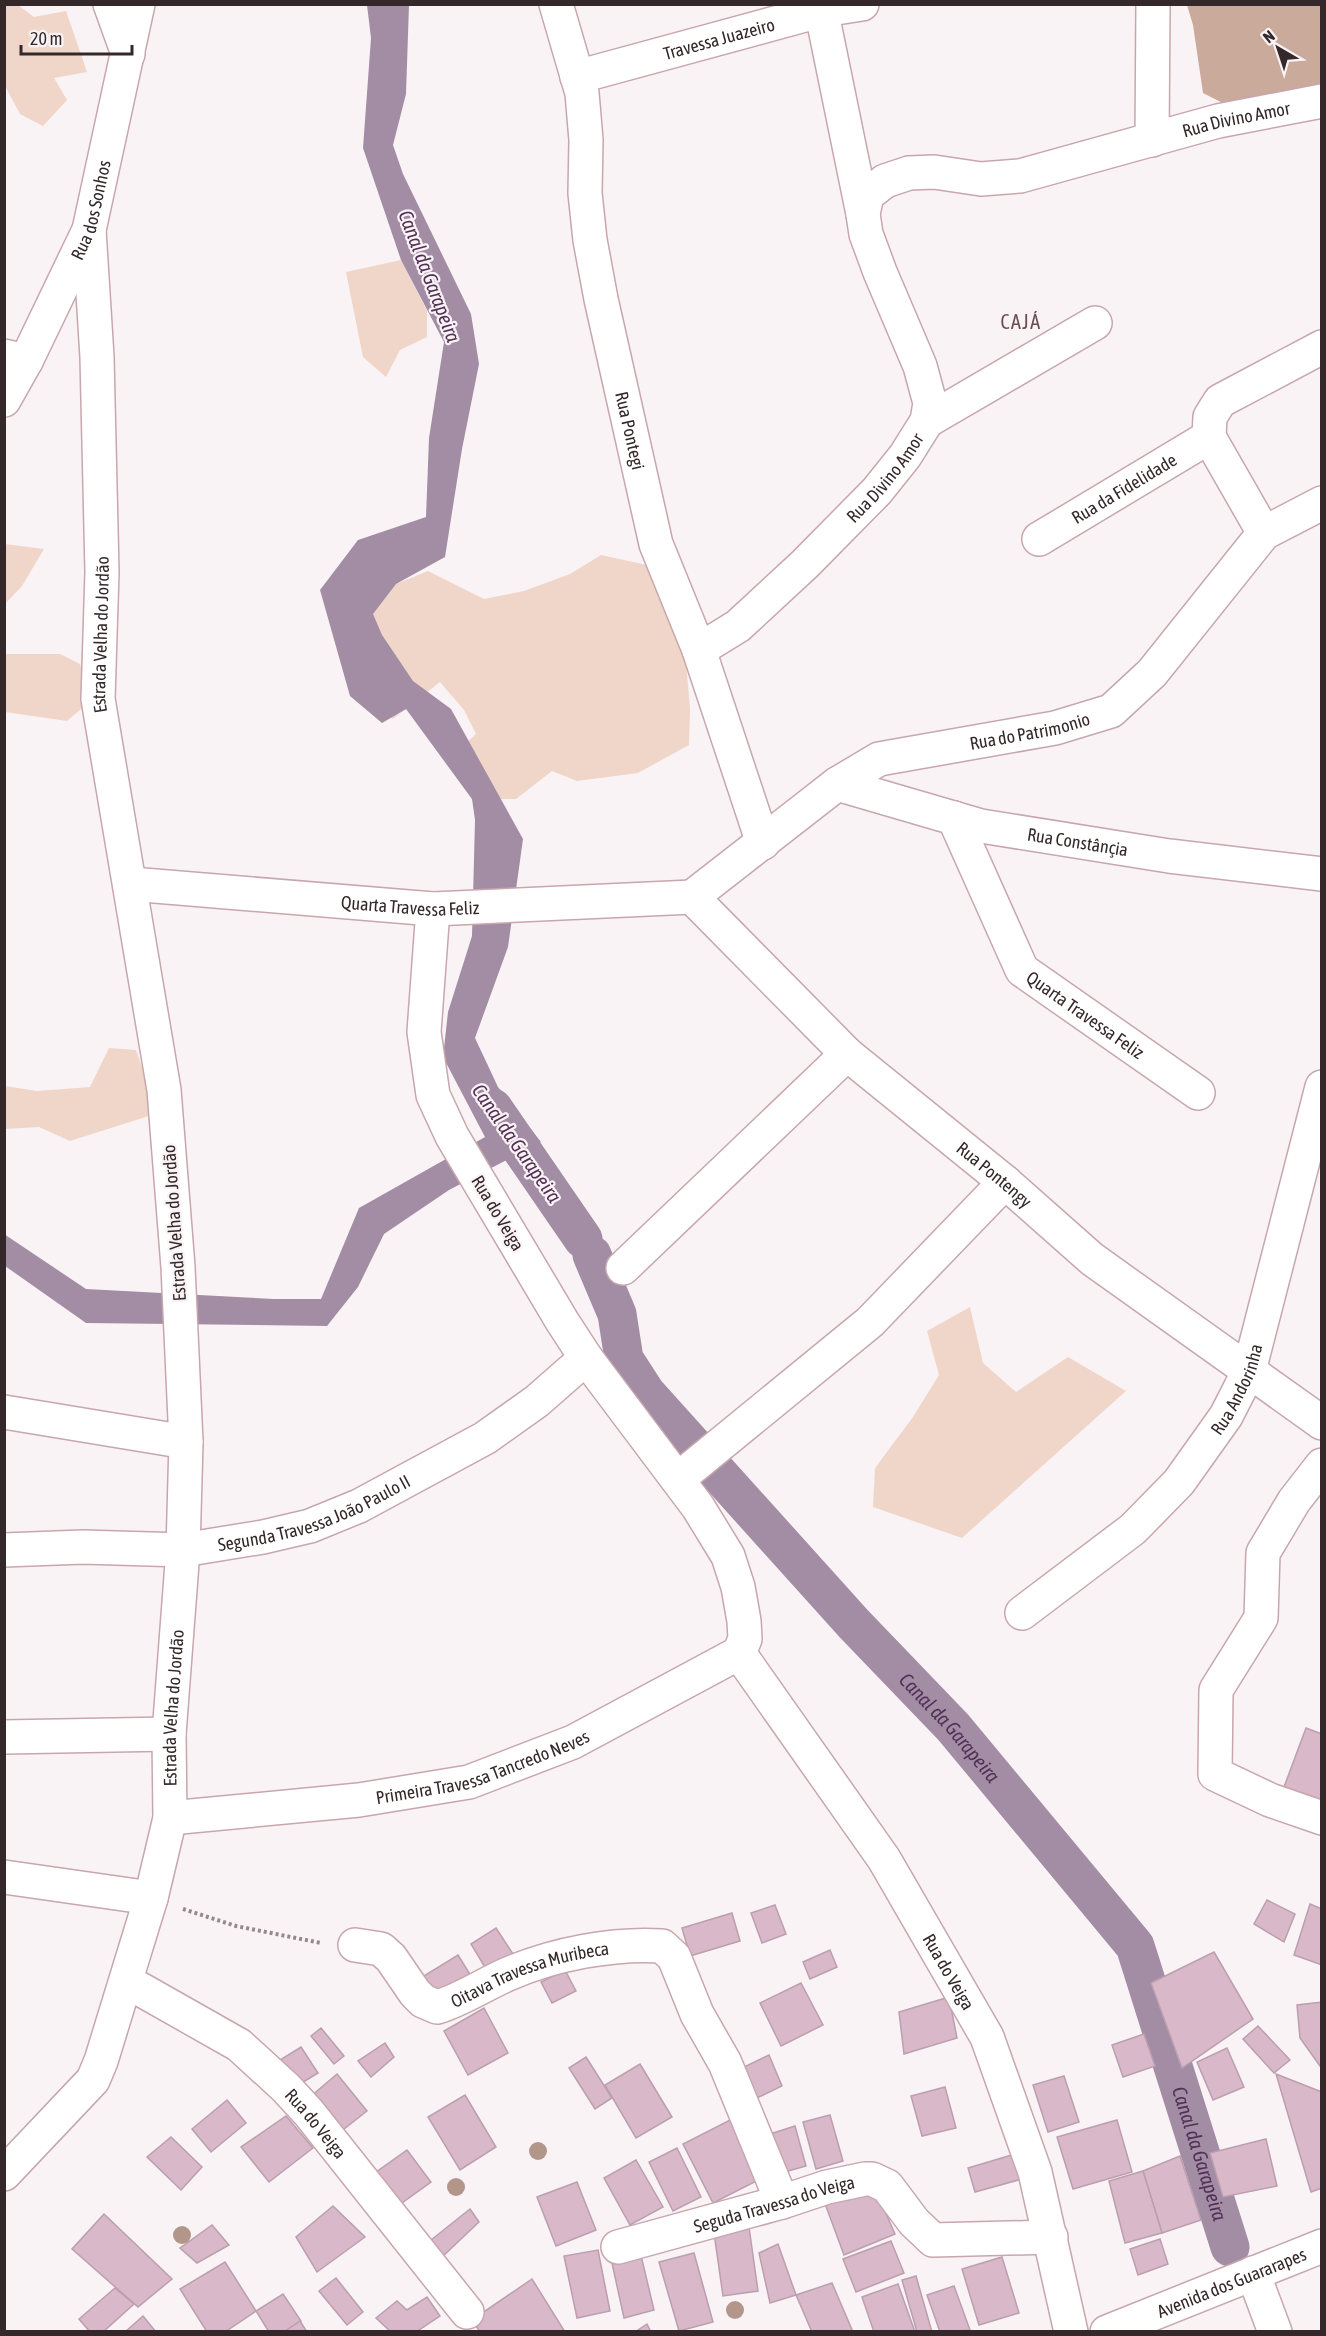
<svg xmlns="http://www.w3.org/2000/svg" width="1326" height="2336" viewBox="0 0 1326 2336" font-family="'Asap Condensed',sans-serif">
<style>
.green{fill:#f0d5c9}
.forest{fill:#caaa9b}
.water{fill:#a38da5}
.lines{fill:none;stroke-linecap:round;stroke-linejoin:round}
.canal{stroke:#a38da5;stroke-width:39}
.building{fill:#d8b8c9;stroke:#bb9fae;stroke-width:1.5}
.minor-casing{stroke:#c7a7ad;stroke-width:36}
.major-casing{stroke:#c7a7ad;stroke-width:36}
.path{stroke:#948a8c;stroke-width:4;stroke-dasharray:3 3;stroke-linecap:butt}
.minor{stroke:#fff;stroke-width:33}
.major{stroke:#fff;stroke-width:33}
.tree{fill:#b3968a}
.labels{text-anchor:middle;dominant-baseline:central;stroke-width:4.5;stroke-linejoin:round;paint-order:stroke}
.street-label{font-size:18px;fill:#34282a;stroke:#faf3f5}
.water-label{font-size:20px;font-style:italic;fill:#523156;stroke:#faf3f5}
.neighbourhood-label{font-size:20px;letter-spacing:1.5px;fill:#694d53;stroke:#faf3f5}
</style>
<rect width="100%" height="100%" fill="#faf3f5"/>
<g class="green">
<polygon points="4,5 18,5 34,17 66,11 87,72 54,78 67,100 43,126 20,114 5,86"/>
<polygon points="401,260 427,311 427,337 400,350 386,377 363,357 346,272"/>
<polygon points="358,540 396,584 428,571 484,599 524,591 570,574 601,555 647,565 685,650 690,709 689,745 638,773 577,781 552,771 516,799 472,799 445,762 476,734 464,710 440,682 393,719 350,696"/>
<polygon points="5,544 44,549 22,586 5,604"/>
<polygon points="5,654 60,654 80,664 89,702 67,721 5,712"/>
<polygon points="109,1048 136,1050 146,1079 152,1115 70,1141 39,1127 5,1129 5,1086 37,1091 90,1087"/>
<polygon points="970,1307 983,1363 1016,1392 1068,1357 1126,1391 962,1538 873,1507 875,1468 913,1417 939,1375 927,1331"/>
</g>
<polygon class="forest" points="1187,5 1321,5 1321,96 1254,119 1203,93 1193,25"/>
<polygon class="water" points="367,5 409,5 406,94 393,145 403,174 471,314 479,364 462,449 445,557 396,584 373,614 382,635 413,681 451,709 523,839 508,947 475,1038 498,1087 541,1142 449,1190 384,1234 358,1287 327,1326 86,1323 5,1266 4,1234 86,1289 274,1299 321,1299 359,1208 485,1137 443,1057 448,1012 472,936 475,820 472,799 406,709 382,723 350,696 320,590 358,540 426,517 429,438 444,342 401,260 363,148 371,38"/>
<g class="lines">
<g class="canal">
<polyline points="493,1108 583,1239"/>
<path id="s1" d="M592,1255L617,1314L624,1359L646,1393L854,1624L953,1727L1135,1946L1230,2247"/>
</g>
</g>
<g class="building">
<polygon points="1306,1728 1322,1734 1322,1801 1284,1787"/>
<polygon points="1267,1900 1295,1914 1284,1942 1254,1924"/>
<polygon points="1310,1904 1322,1909 1322,1965 1294,1955"/>
<polygon points="775,1905 786,1934 762,1943 751,1913"/>
<polygon points="732,1913 740,1941 690,1956 682,1928"/>
<polygon points="496,1928 515,1957 489,1974 471,1944"/>
<polygon points="830,1950 837,1967 810,1979 803,1962"/>
<polygon points="1214,1952 1253,2019 1182,2068 1151,1983"/>
<polygon points="458,1955 471,1976 433,2001 419,1979"/>
<polygon points="565,1970 576,1991 552,2003 541,1982"/>
<polygon points="801,1983 823,2025 781,2046 760,2003"/>
<polygon points="949,1997 957,2038 904,2054 899,2012"/>
<polygon points="1322,2002 1322,2065 1320,2066 1300,2038 1297,2005"/>
<polygon points="484,2008 508,2053 468,2075 444,2031"/>
<polygon points="1258,2026 1290,2060 1274,2073 1243,2039"/>
<polygon points="321,2028 344,2056 334,2064 311,2036"/>
<polygon points="1144,2034 1155,2066 1123,2077 1112,2045"/>
<polygon points="385,2043 394,2057 371,2077 358,2061"/>
<polygon points="301,2047 318,2073 297,2086 280,2060"/>
<polygon points="1227,2048 1244,2087 1213,2100 1197,2062"/>
<polygon points="769,2055 782,2086 757,2098 744,2067"/>
<polygon points="586,2057 612,2098 595,2109 569,2068"/>
<polygon points="640,2064 672,2117 636,2138 605,2085"/>
<polygon points="337,2074 367,2111 339,2133 310,2097"/>
<polygon points="1276,2074 1322,2092 1322,2188 1311,2192"/>
<polygon points="1064,2076 1079,2122 1048,2132 1033,2085"/>
<polygon points="945,2087 956,2128 922,2136 911,2096"/>
<polygon points="465,2095 496,2147 460,2170 428,2117"/>
<polygon points="227,2100 246,2123 211,2152 192,2129"/>
<polygon points="830,2115 843,2161 816,2169 803,2122"/>
<polygon points="286,2116 313,2148 269,2182 241,2147"/>
<polygon points="738,2116 768,2175 713,2203 683,2144"/>
<polygon points="1117,2120 1132,2172 1073,2189 1057,2137"/>
<polygon points="795,2126 806,2166 781,2173 770,2134"/>
<polygon points="171,2137 202,2167 181,2190 147,2157"/>
<polygon points="1266,2139 1277,2186 1223,2197 1210,2153"/>
<polygon points="677,2148 701,2197 673,2211 649,2162"/>
<polygon points="407,2150 431,2182 395,2208 372,2175"/>
<polygon points="1015,2154 1022,2179 975,2192 968,2168"/>
<polygon points="1180,2156 1201,2220 1162,2233 1143,2171"/>
<polygon points="636,2160 663,2207 630,2225 604,2178"/>
<polygon points="1143,2171 1162,2233 1125,2243 1109,2181"/>
<polygon points="577,2182 596,2230 556,2246 537,2197"/>
<polygon points="872,2182 895,2234 844,2255 820,2190"/>
<polygon points="333,2206 365,2237 317,2272 296,2237"/>
<polygon points="470,2209 479,2222 439,2260 426,2244"/>
<polygon points="104,2214 172,2279 138,2307 72,2249"/>
<polygon points="212,2225 229,2245 197,2263 180,2248"/>
<polygon points="749,2227 758,2291 723,2296 714,2233"/>
<polygon points="1160,2239 1168,2264 1138,2275 1130,2249"/>
<polygon points="891,2241 904,2273 856,2292 843,2259"/>
<polygon points="778,2244 796,2295 770,2303 759,2253"/>
<polygon points="639,2247 654,2310 624,2318 610,2254"/>
<polygon points="598,2250 610,2311 577,2318 564,2256"/>
<polygon points="694,2253 713,2322 679,2331 659,2262"/>
<polygon points="1002,2257 1019,2313 979,2325 962,2269"/>
<polygon points="225,2262 256,2311 225,2332 207,2332 180,2289"/>
<polygon points="916,2276 932,2332 917,2332 902,2280"/>
<polygon points="336,2278 363,2312 347,2325 319,2291"/>
<polygon points="532,2279 565,2332 480,2332 472,2320"/>
<polygon points="832,2283 853,2332 812,2332 796,2295"/>
<polygon points="898,2284 915,2332 874,2332 862,2297"/>
<polygon points="954,2286 970,2330 940,2332 927,2295"/>
<polygon points="115,2288 134,2304 103,2332 90,2332 79,2319"/>
<polygon points="283,2294 301,2321 284,2332 269,2332 256,2311"/>
<polygon points="427,2297 440,2316 416,2332 391,2332 376,2318 397,2301 407,2310"/>
<polygon points="143,2316 156,2332 125,2332"/>
<polygon points="300,2321 307,2332 284,2332"/>
<polygon points="647,2324 651,2332 635,2332"/>
</g>
<g class="lines">
<defs>
<g id="minor">
<polyline points="110,4 128,54"/>
<path id="s2" d="M556,4L582,93L586,140L585,193L590,240L601,299L656,544L699,650L763,843"/>
<polyline points="820,4 863,214"/>
<path id="s3" d="M577,77L823,10L862,4"/>
<polyline points="1152,140 1153,4"/>
<polyline points="4,356 26,361"/>
<polyline points="927,421 1095,323"/>
<polyline points="1264,533 1209,437 1210,417 1220,401 1322,347"/>
<path id="s4" d="M1039,539L1209,437"/>
<path id="s5" d="M699,650L738,626L805,564L877,491L905,456L927,421L930,403L920,366L880,272L866,234L863,214L867,195L885,181L909,173L934,172L981,179L1020,176L1218,121L1322,101"/>
<path id="s6" d="M837,784L981,826L1169,856L1322,874"/>
<path id="s7" d="M954,818L1022,970L1198,1093"/>
<path id="s8" d="M131,884L433,909L692,897"/>
<path id="s9" d="M692,897L847,1054L1005,1182L1092,1259L1322,1423"/>
<path id="s10" d="M692,897L837,784L879,759L1055,728L1111,711L1152,673L1264,533L1322,503"/>
<polyline points="623,1268 847,1054"/>
<polyline points="4,1412 186,1442"/>
<polyline points="1322,1465 1294,1501 1263,1553 1261,1618 1216,1690 1215,1774 1270,1800 1322,1818"/>
<polyline points="678,1479 870,1322 1005,1182"/>
<path id="s11" d="M4,1550L83,1547L183,1550L263,1537L310,1526L359,1506L485,1438L537,1401L586,1358"/>
<path id="s12" d="M1022,1613L1133,1529L1179,1482L1226,1416L1249,1371L1322,1087"/>
<path id="s13" d="M739,1653L884,1859L987,2037L1035,2172L1071,2332"/>
<polyline points="4,1737 169,1734"/>
<path id="s14" d="M170,1818L359,1800L469,1782L573,1742L739,1653L745,1639L744,1621L738,1587L728,1556L698,1507L586,1358L562,1321L452,1136L433,1095L424,1032L433,909"/>
<polyline points="4,1877 151,1898"/>
<path id="s15" d="M355,1945L381,1949L391,1958L415,1993L423,2001L437,2007C457,2002 487,1983 508,1974C554,1954 612,1943 662,1946L674,1957L697,2014L725,2063L782,2202"/>
<path id="s16" d="M126,1981L239,2045L286,2088L309,2113L467,2312"/>
<path id="s17" d="M4,2174L93,2080L101,2061L151,1898L170,1818L169,1734L183,1550L186,1442L178,1267L164,1090L98,699L102,572L97,357L89,230"/>
<path id="s18" d="M618,2247L782,2202L827,2187L865,2179H872L887,2186L914,2222L933,2240L1051,2237"/>
<polyline points="1253,2273 1275,2332"/>
</g>
<g id="major">
<path id="s19" d="M4,400L26,361L89,230L138,4"/>
<path id="s20" d="M1107,2332L1322,2246"/>
</g>
</defs>
<use href="#minor" class="minor-casing"/>
<use href="#major" class="major-casing"/>
<polyline class="path" points="183,1909 236,1926 321,1943"/>
<use href="#minor" class="minor"/>
<use href="#major" class="major"/>
</g>
<g class="tree">
<circle cx="538" cy="2151" r="9"/>
<circle cx="456" cy="2187" r="9"/>
<circle cx="182" cy="2235" r="9"/>
<circle cx="735" cy="2310" r="9"/>
</g>
<g class="labels">
<g class="street-label">
<text stroke="none"><textPath href="#s3" startOffset="147">Travessa Juazeiro</textPath></text>
<text stroke="none"><textPath href="#s5" startOffset="948">Rua Divino Amor</textPath></text>
<text stroke="none"><textPath href="#s19" startOffset="210">Rua dos Sonhos</textPath></text>
<text stroke="none"><textPath href="#s2" startOffset="435">Rua Pontegi</textPath></text>
<text stroke="none"><textPath href="#s5" startOffset="255">Rua Divino Amor</textPath></text>
<text stroke="none"><textPath href="#s4" startOffset="99">Rua da Fidelidade</textPath></text>
<text stroke="none"><textPath href="#s17" startOffset="1593">Estrada Velha do Jordão</textPath></text>
<text stroke="none"><textPath href="#s10" startOffset="386">Rua do Patrimonio</textPath></text>
<text stroke="none"><textPath href="#s6" startOffset="248">Rua Constânçia</textPath></text>
<text stroke="none"><textPath href="#s8" startOffset="280">Quarta Travessa Feliz</textPath></text>
<text stroke="none"><textPath href="#s7" startOffset="244">Quarta Travessa Feliz</textPath></text>
<text stroke="none"><textPath href="#s9" startOffset="411">Rua Pontengy</textPath></text>
<text transform="translate(498 1213) rotate(59)">Rua do Veiga</text>
<text transform="translate(174 1223) rotate(-94)">Estrada Velha do Jordão</text>
<text stroke="none"><textPath href="#s12" startOffset="315">Rua Andorinha</textPath></text>
<text stroke="none"><textPath href="#s11" startOffset="316">Segunda Travessa João Paulo II</textPath></text>
<text stroke="none"><textPath href="#s17" startOffset="513">Estrada Velha do Jordão</textPath></text>
<text stroke="none"><textPath href="#s14" startOffset="318">Primeira Travessa Tancredo Neves</textPath></text>
<text stroke="none"><textPath href="#s13" startOffset="382">Rua do Veiga</textPath></text>
<text stroke="none"><textPath href="#s15" startOffset="208">Oitava Travessa Muribeca</textPath></text>
<text stroke="none"><textPath href="#s16" startOffset="240">Rua do Veiga</textPath></text>
<text stroke="none"><textPath href="#s18" startOffset="162">Seguda Travessa do Veiga</textPath></text>
<text stroke="none"><textPath href="#s20" startOffset="134">Avenida dos Guararapes</textPath></text>
</g>
<g class="water-label">
<text transform="translate(430 276) rotate(69)">Canal da Garapeira</text>
<text transform="translate(517 1143) rotate(55)">Canal da Garapeira</text>
<text stroke="none"><textPath href="#s1" startOffset="602">Canal da Garapeira</textPath></text>
<text stroke="none"><textPath href="#s1" startOffset="1106">Canal da Garapeira</textPath></text>
</g>
<g class="neighbourhood-label">
<text x="1021" y="321">CAJÁ</text>
</g>
</g>
<rect width="1326" height="2336" fill="none" stroke="#34282a" stroke-width="12"/>
<g transform="translate(1278 48) rotate(321)" stroke="#faf3f5" stroke-width="4.5" paint-order="stroke">
<path d="M0-4.5L10 22L0 15L-10 22Z" fill="#34282a"/>
<text y="-9" font-size="16" font-weight="bold" text-anchor="middle" fill="#34282a">N</text>
</g>
<path d="M21 45v9h111v-9" fill="none" stroke="#34282a" stroke-width="3"/>
<text x="30" y="45" font-size="18" fill="#34282a" stroke="#faf3f5" stroke-width="4.5" paint-order="stroke">20 m</text>
</svg>
